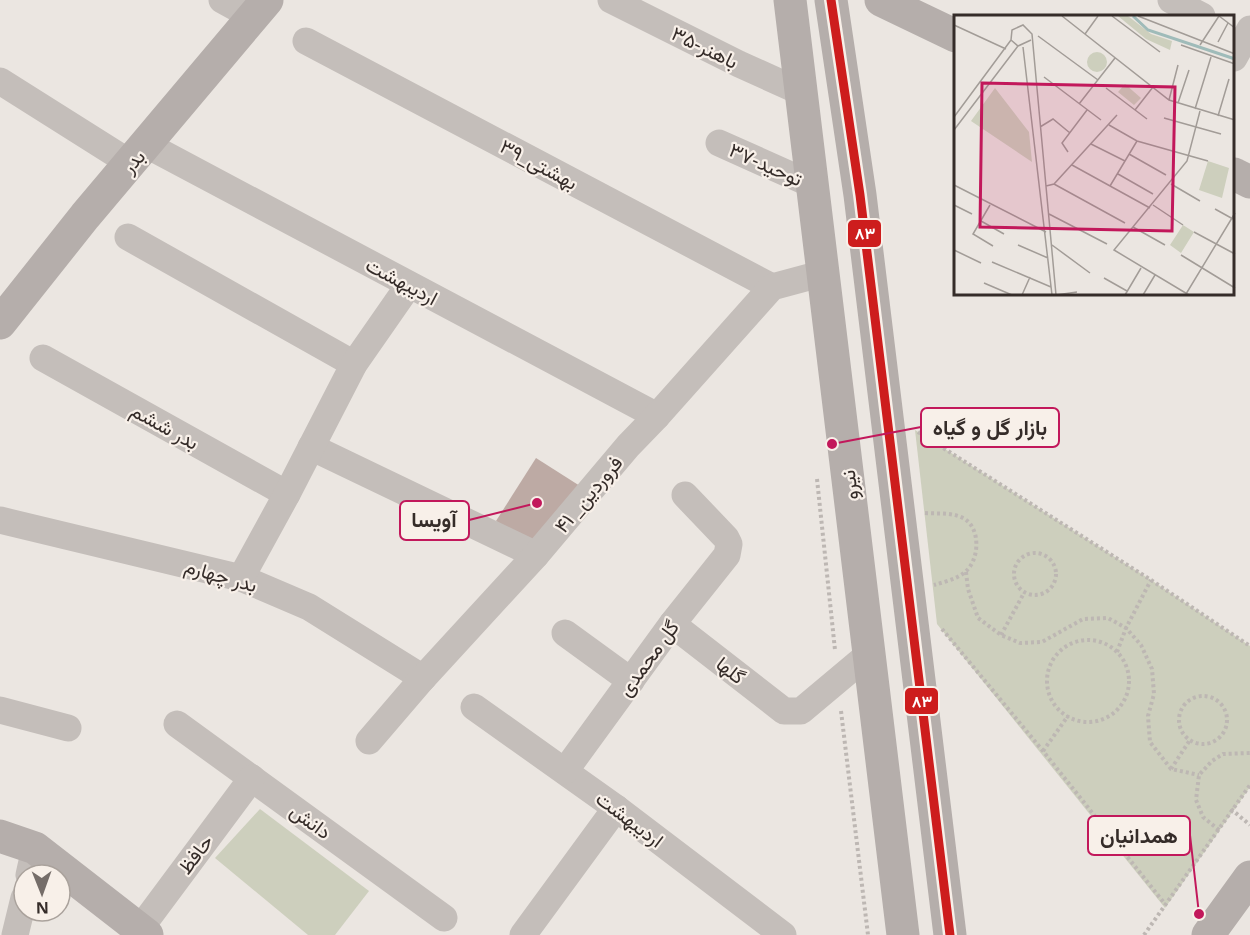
<svg xmlns="http://www.w3.org/2000/svg" width="1250" height="935" viewBox="0 0 1250 935" font-family="'Noto Sans',Vazirmatn,sans-serif">
<style>
.green{fill:#cdcfbd}
.building{fill:#bdaaa4}
.lines{fill:none;stroke-linecap:round;stroke-linejoin:round}
.path{stroke:#bdb7b3;stroke-width:4;stroke-dasharray:3 3;stroke-linecap:butt}
.street{stroke:#c4beba;stroke-width:27}
.secondary{stroke:#b5aeab;stroke-width:33}
.bus-1-casing{stroke:#f8f0e9;stroke-width:14}
.bus-1{stroke:#cd1d1d;stroke-width:9}
.labels{text-anchor:middle;dominant-baseline:central;stroke-width:4.5;stroke-linejoin:round;paint-order:stroke}
.street-label{font-size:20px;fill:#352c29;stroke:#f8f0e9}
.inset-river{fill:none;stroke:#9fbbb9;stroke-width:3}
.inset-road{fill:none;stroke:#a29c97;stroke-width:1.5}
.view{fill:#c2185b;fill-opacity:0.15;stroke:#c2185b;stroke-width:3}
.inset-edge{fill:none;stroke:#352c29;stroke-width:3}
.leader{fill:none;stroke:#c2185b;stroke-width:2}
.callout-dot{fill:#c2185b;stroke:#f8f0e9;stroke-width:2}
.callout{fill:#f8f0e9;stroke:#c2185b;stroke-width:2}
.callout-label{font-size:21px;text-anchor:middle;font-weight:bold;fill:#352c29}
.line-badge{stroke:#f8f0e9;stroke-width:2}
.badge-label{font-size:16px;text-anchor:middle;font-weight:bold;fill:#fff}
</style>
<rect width="100%" height="100%" fill="#ebe6e1"/>
<g class="green">
<polygon points="915,430 1151,580 1250,646 1250,787 1165,908 937,624"/>
<polygon points="260,809 369,891 335,935 308,935 215,858"/>
</g>
<polygon class="building" points="536,458 580,486 534,546 496,521"/>
<g class="lines">
<g class="path">
<polyline points="918,432 1151,580 1250,646"/>
<polyline points="817,479 835,650"/>
<path d="M925,513C938,514 951,512 963,518C981,527 980,560 965,572C957,579 944,582 934,585"/>
<circle cx="1035" cy="574" r="21"/>
<polyline points="966,572 968,589 978,618 1001,635 1020,643 1042,642 1083,619 1108,618 1126,628 1141,645 1152,669 1154,694 1148,716 1150,742 1171,769 1199,775"/>
<polyline points="942,629 1043,751 1165,904"/>
<polyline points="1001,635 1024,593"/>
<circle cx="1088" cy="681" r="41"/>
<polyline points="1117,652 1126,628 1151,580"/>
<circle cx="1203" cy="720" r="24"/>
<polyline points="841,711 868,935"/>
<polyline points="1043,751 1068,716"/>
<polyline points="1171,769 1190,740"/>
<polyline points="1231,809 1250,825"/>
<polyline points="1219,830 1203,817 1196,800 1199,775 1212,761 1223,754 1250,753"/>
<polyline points="1144,935 1250,785"/>
</g>
<g class="street">
<polyline points="222,0 253,17"/>
<polyline points="611,0 739,64 801,92"/>
<polyline points="1171,0 1202,16"/>
<polyline points="306,41 772,287"/>
<polyline points="1234,58 1250,29"/>
<polyline points="0,81 130,163"/>
<polyline points="719,143 813,185"/>
<polyline points="147,145 657,416"/>
<polyline points="128,237 354,364"/>
<polyline points="43,358 287,494"/>
<polyline points="311,447 536,555"/>
<polyline points="0,520 241,578 309,607 423,678"/>
<polyline points="241,578 287,494 354,364 409,285"/>
<polyline points="672,624 784,711 801,711 869,654"/>
<polyline points="565,633 631,681"/>
<polyline points="474,707 616,808 783,935"/>
<polyline points="0,710 68,728"/>
<polyline points="177,724 444,918"/>
<polyline points="369,741 423,678 536,555 628,446 657,416 772,287 824,273"/>
<polyline points="565,771 672,624 727,555 729,544 726,538 685,495"/>
<polyline points="29,875 35,848"/>
<polyline points="139,930 252,778"/>
<polyline points="15,935 24,898"/>
<polyline points="523,935 616,808"/>
</g>
<g class="secondary">
<polyline points="790,0 903,935"/>
<polyline points="831,0 860,195 950,935"/>
<polyline points="881,0 956,36"/>
<polyline points="1234,174 1250,182"/>
<polyline points="0,323 85,216 267,0"/>
<polyline points="0,836 35,848 147,935"/>
<polyline points="1208,935 1250,877"/>
</g>
<defs>
<polyline id="bus-1" points="831,0 860,195 950,935"/>
</defs>
<use href="#bus-1" class="bus-1-casing"/>
<use href="#bus-1" class="bus-1"/>
</g>
<g class="labels">
<g class="street-label">
<text transform="translate(705 47) rotate(26)">۳۵-باهنر</text>
<text transform="translate(133 161) rotate(-48)">بدر</text>
<text transform="translate(539 164) rotate(28)">۳۹_بهشتی</text>
<text transform="translate(766 164) rotate(24)">۳۷-توحید</text>
<text transform="translate(402 281) rotate(28)">اردیبهشت</text>
<text transform="translate(165 426) rotate(29)">بدر ششم</text>
<text transform="translate(849 485) rotate(-97)">نیرو</text>
<text transform="translate(588 494) rotate(-50)">۴۱ _فروردین</text>
<text transform="translate(221 575) rotate(16)">بدر چهارم</text>
<text transform="translate(648 658) rotate(-54)">گل محمدی</text>
<text transform="translate(731 670) rotate(38)">گلها</text>
<text transform="translate(630 819) rotate(37)">اردیبهشت</text>
<text transform="translate(311 821) rotate(36)">دانش</text>
<text transform="translate(195 854) rotate(-53)">حافظ</text>
</g>
</g>
<g transform="translate(954 15)">
<rect width="280" height="280" fill="#ebe6e1"/>
<path d="M164,1H174L197,19L218,26L216,35L192,24ZM133 47a10 10 0 1 1 20 0a10 10 0 1 1-20 0ZM171,69L187,83L180,90L164,77ZM41,73L75,117L78,147L17,106ZM254,146L275,153L268,183L245,175ZM229,210L240,217L227,238L216,230Z" fill="#cdcfbd"/>
<path class="inset-river" d="M179,1L194,15L281,44"/>
<path class="inset-road" d="M108,1L215,85L281,105M158,1L206,37M184,1L281,39M265,1L281,13M0,10L52,34M131,19L144,1M84,21L144,65M77,25L64,31L57,25L58,15L69,10L78,19L102,280M264,27L274,8M227,30L281,49M246,30L265,1M69,32L98,280M90,62L147,105M152,73L193,104M215,85L224,50M224,88L235,55M125,89L161,43M241,94L257,42M181,95L199,72M264,101L275,64M0,102L57,25M210,103L267,119M155,110L183,126L254,146M86,112L99,104L116,118M0,115L64,31M137,129L171,146M114,137L108,128L133,95M175,139L212,160M118,150L196,193M164,159L199,179M100,169L171,208M217,169L246,186M0,170L92,217M92,171L100,169L163,100M156,171L183,126M0,190L18,199M36,190L19,219L39,231M199,190L229,210M261,194L279,204M95,199L153,229M27,206L50,219M179,212L211,230M240,217L281,239M64,230L94,243M98,230L136,258M0,235L27,248M227,240L281,273M38,247L97,272M150,263L173,276M30,268L58,280M232,279L281,198M68,280L76,262M102,280L123,277M171,280L187,253M189,280L201,260M235,280L160,235L233,146L246,96"/>
<path class="view" d="M28,68L221,72L218,216L26,212Z"/>
<rect width="280" height="280" class="inset-edge"/>
</g>
<path class="leader" d="M832 444L921 427M537 503L469 520M1199 914L1190 835"/>
<g class="callout-dot">
<circle cx="832" cy="444" r="6"/>
<circle cx="537" cy="503" r="6"/>
<circle cx="1199" cy="914" r="6"/>
</g>
<g class="callout">
<rect x="921" y="408" width="138" height="39" rx="6"/>
<rect x="400" y="501" width="69" height="39" rx="6"/>
<rect x="1088" y="816" width="102" height="39" rx="6"/>
</g>
<g class="callout-label">
<text x="990" y="435">بازار گل و گیاه</text>
<text x="434" y="527">آویسا</text>
<text x="1139" y="843">همدانیان</text>
</g>
<g class="line-badge">
<rect x="847" y="219" width="35" height="29" rx="6" fill="#cd1d1d"/>
<rect x="904" y="687" width="35" height="28" rx="6" fill="#cd1d1d"/>
</g>
<g class="badge-label">
<text x="865" y="239">۸۳</text>
<text x="922" y="707">۸۳</text>
</g>
<g transform="translate(42 893) rotate(179)"><circle r="28" fill="#f8f0e9" stroke="#aaa29c" stroke-width="1.5"/>
<path d="M0-4.5L10 22L0 15L-10 22Z" fill="#756d69"/>
<text y="-9" font-size="16" font-weight="bold" text-anchor="middle" fill="#352c29">N</text>
</g>
</svg>
